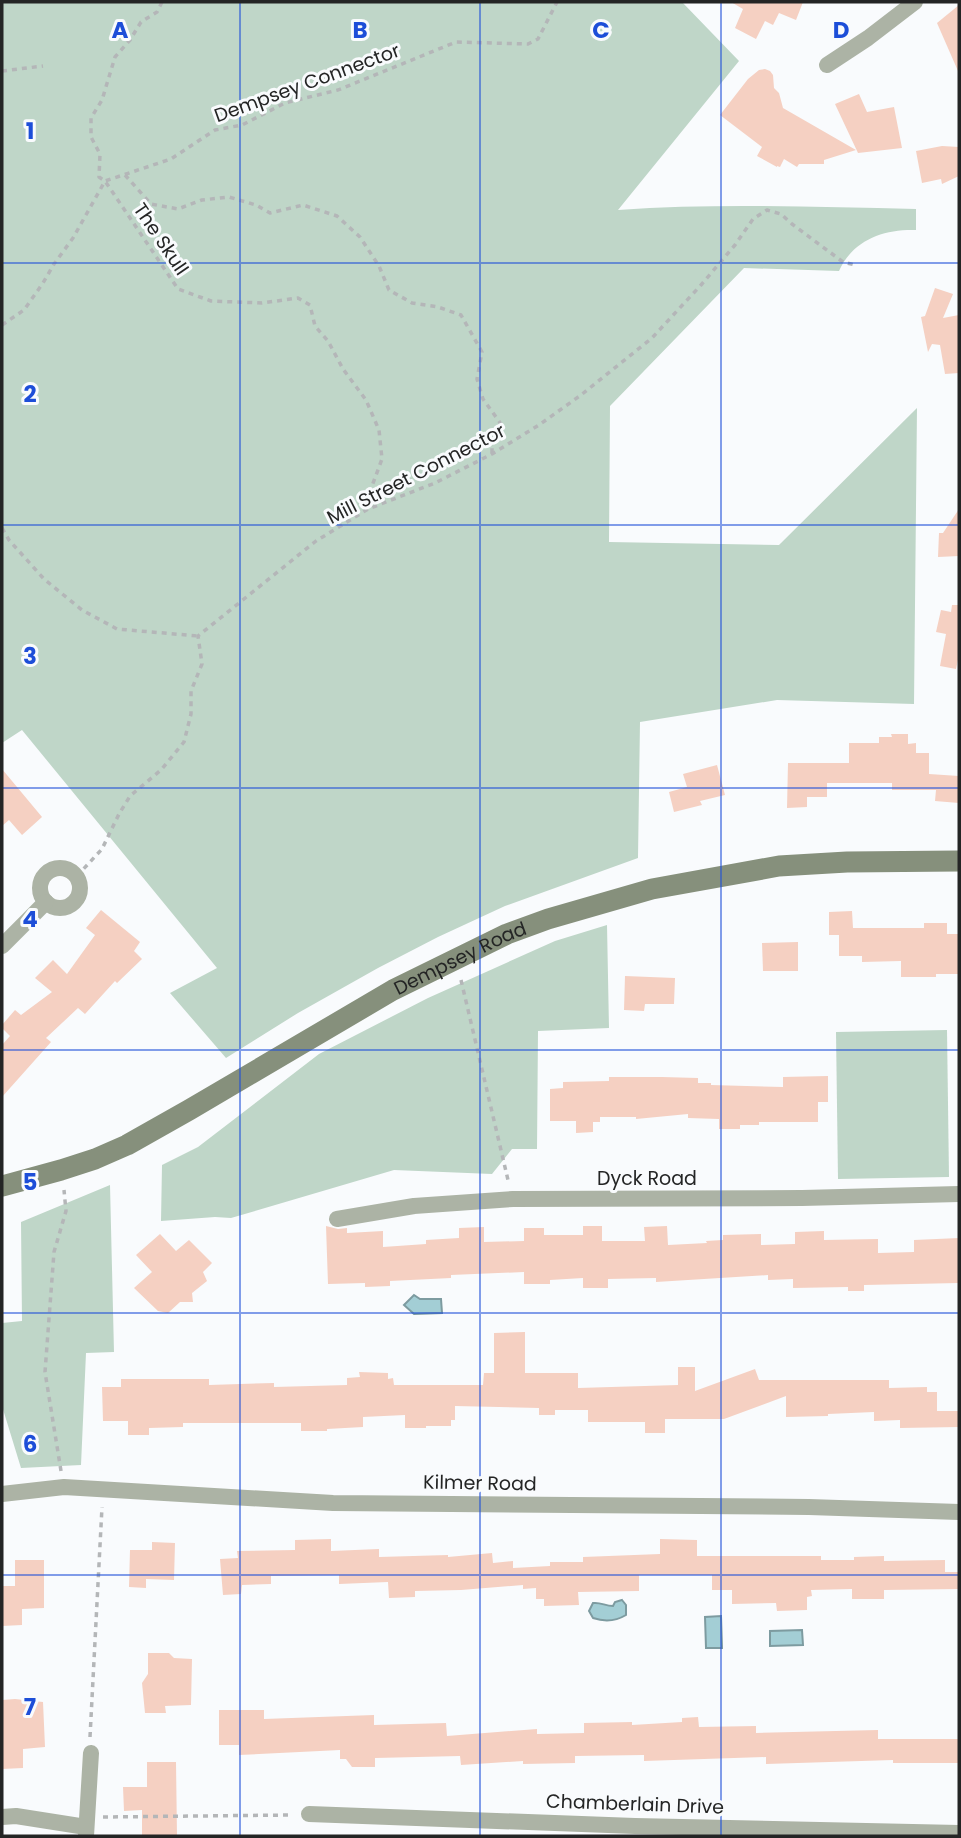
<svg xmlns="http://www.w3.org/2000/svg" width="961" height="1838" viewBox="0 0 961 1838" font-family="Poppins,sans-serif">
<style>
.green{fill:#bfd6c8}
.water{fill:#a3ced5;stroke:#7d9ba0;stroke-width:2}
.building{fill:#f5d0c2}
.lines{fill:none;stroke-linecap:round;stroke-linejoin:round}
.path{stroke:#b4b6b8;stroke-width:3.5;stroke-dasharray:5 5;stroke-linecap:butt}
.street{stroke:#acb3a5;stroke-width:16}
.secondary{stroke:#86907c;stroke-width:21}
.grid{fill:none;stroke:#1d4ed8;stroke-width:2;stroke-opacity:0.55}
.labels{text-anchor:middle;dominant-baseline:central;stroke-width:6;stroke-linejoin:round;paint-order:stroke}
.street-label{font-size:19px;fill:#242525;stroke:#f9fbfd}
.grid-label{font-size:23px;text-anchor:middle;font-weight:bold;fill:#1d4ed8;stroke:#f9fbfd;stroke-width:6;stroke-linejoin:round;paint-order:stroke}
</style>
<rect width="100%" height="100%" fill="#f9fbfd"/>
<g class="green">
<path d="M2,2H682L739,61L618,210C717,203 817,207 916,209V230C883,229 853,240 839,271L744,268L610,406L609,542L779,545L917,408L914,704L777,700L640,722L638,858L505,906L438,937L378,968L298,1013L226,1058L170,993L217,968L22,730L2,743Z"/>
<polygon points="607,925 609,1028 538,1031 537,1149 512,1149 492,1174 394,1170 231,1218 215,1217 161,1221 162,1165 198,1147 319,1054 428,998 555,941"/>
<polygon points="947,1030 949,1177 838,1179 836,1032"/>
<polygon points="110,1185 114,1352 86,1353 81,1465 21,1468 2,1406 2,1323 22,1321 21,1222"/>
</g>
<g class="water">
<polygon points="414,1295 420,1299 441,1299 442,1313 414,1314 404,1305"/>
<path d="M622,1600L626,1605V1615C616,1621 605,1622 593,1618L589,1611L593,1603C601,1602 605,1606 613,1606L615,1602Z"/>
<polygon points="721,1616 722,1648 706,1648 705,1617"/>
<polygon points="802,1630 803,1645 770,1646 770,1631"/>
</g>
<g class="building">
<polygon points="731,2 803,2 796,20 779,13 773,25 765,21 756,39 735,28 743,9"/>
<polygon points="959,5 959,71 958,71 937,23"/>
<polygon points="765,69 770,71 773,75 774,88 779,93 783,108 856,150 824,160 824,164 799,164 797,167 784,159 780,167 777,166 777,167 757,156 762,147 720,115 748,79 759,70"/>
<polygon points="859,94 867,112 894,107 902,148 858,153 835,104"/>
<polygon points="942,146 959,147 959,176 942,184 941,179 922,183 916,151"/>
<polygon points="935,288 953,294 943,318 959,315 959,373 945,374 940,345 932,344 928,352 921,317 925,316"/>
<polygon points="959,509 959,556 938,557 939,533 943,533"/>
<polygon points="952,605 959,605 959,655 956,669 940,666 946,634 936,632 941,610 951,612"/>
<polygon points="891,734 908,734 908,744 916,743 916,753 929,753 929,774 959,776 959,803 935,801 936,790 892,790 892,783 827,783 827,797 807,797 807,807 787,808 788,763 849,763 849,743 879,743 879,737 892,737"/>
<polygon points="717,765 725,795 700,801 702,805 674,812 669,792 687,787 683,774"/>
<polygon points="2,769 42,817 22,835 9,820 2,826"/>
<polygon points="101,910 140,942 134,951 142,959 117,983 115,981 85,1014 78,1008 46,1038 51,1042 2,1097 2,1045 10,1036 2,1028 2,1025 15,1010 21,1015 52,992 35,978 53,960 67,974 95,935 86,928"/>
<polygon points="852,911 853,928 924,928 924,923 947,923 947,934 959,934 959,974 936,974 936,977 901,977 901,961 862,962 862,956 839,956 839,935 829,935 829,912"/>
<polygon points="798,942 798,971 763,971 762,943"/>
<polygon points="625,976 675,978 674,1004 645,1004 644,1011 624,1010"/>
<polygon points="828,1076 828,1102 818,1102 818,1122 759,1122 759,1125 740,1125 740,1129 719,1129 719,1119 688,1118 688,1114 636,1119 636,1117 600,1117 600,1122 593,1122 593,1132 576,1133 576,1121 550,1121 550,1089 563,1088 563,1082 609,1081 609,1077 662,1077 698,1078 698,1083 711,1083 711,1085 783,1087 783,1077"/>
<polygon points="326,1226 338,1229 347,1228 347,1233 383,1231 383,1247 426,1244 426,1240 459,1238 459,1228 484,1227 484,1242 524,1241 524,1228 544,1228 544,1235 583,1235 583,1226 602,1226 602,1241 645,1241 644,1227 667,1226 668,1245 707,1243 706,1241 723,1240 723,1235 761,1234 761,1245 795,1244 795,1232 824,1231 824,1240 878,1239 878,1253 914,1252 914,1240 959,1238 959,1283 864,1285 864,1291 848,1291 848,1287 793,1288 793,1279 768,1280 768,1275 656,1282 656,1278 608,1279 608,1288 583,1288 583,1278 550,1280 550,1284 524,1284 524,1272 451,1275 451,1278 390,1281 390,1286 365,1287 365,1283 328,1284"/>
<polygon points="160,1234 176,1251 189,1240 212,1263 203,1272 207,1281 192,1293 193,1302 180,1302 168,1313 158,1311 134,1288 152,1272 136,1255"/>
<polygon points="525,1332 525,1373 578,1373 578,1388 678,1385 678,1367 695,1367 695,1391 755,1369 759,1380 889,1380 889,1388 927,1387 927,1392 937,1392 937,1411 959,1411 959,1427 900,1428 900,1420 874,1421 874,1412 828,1414 828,1416 786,1417 786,1396 724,1419 665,1419 665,1433 645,1433 645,1422 588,1422 588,1410 555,1410 555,1415 539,1415 539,1408 455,1406 455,1420 451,1420 451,1426 426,1426 426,1428 405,1428 405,1415 363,1417 363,1427 327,1429 327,1431 301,1431 301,1423 183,1423 183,1427 149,1428 149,1435 128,1435 128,1421 103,1421 102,1387 121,1387 121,1379 209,1379 209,1385 274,1383 274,1387 347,1385 347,1378 360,1377 359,1372 388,1373 388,1379 393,1378 394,1385 483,1385 484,1373 494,1373 494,1333"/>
<polygon points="331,1539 331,1551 379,1549 379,1557 448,1555 448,1557 492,1553 493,1563 513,1561 513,1568 550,1566 550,1562 583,1562 583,1557 660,1554 660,1539 697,1540 697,1556 821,1556 821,1560 854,1560 854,1557 884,1556 884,1561 945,1560 945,1572 959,1572 959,1589 884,1590 884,1599 852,1599 852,1589 811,1590 812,1596 807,1597 807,1610 777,1611 776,1603 732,1604 732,1590 712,1590 712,1575 639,1575 639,1591 578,1592 579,1605 544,1606 544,1599 536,1599 536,1588 523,1589 523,1585 461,1590 415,1591 415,1597 389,1598 388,1582 339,1584 339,1575 271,1576 271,1584 242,1585 241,1594 223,1595 220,1559 238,1558 237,1551 295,1550 295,1540"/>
<polygon points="152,1542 175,1543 174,1580 146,1579 146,1588 129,1587 130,1550 152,1550"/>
<polygon points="15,1560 44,1560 44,1608 22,1609 22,1625 2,1626 2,1586 15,1586"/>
<polygon points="148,1653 169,1653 174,1658 192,1659 191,1705 165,1706 166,1713 145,1713 142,1683 148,1674"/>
<polygon points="15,1699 43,1702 45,1747 23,1749 23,1768 2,1769 2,1700"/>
<polygon points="219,1710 264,1710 264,1719 374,1715 374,1725 446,1723 447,1736 537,1729 537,1734 584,1733 584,1723 632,1722 632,1725 682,1722 682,1718 698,1717 699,1727 756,1726 756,1733 878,1730 878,1739 959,1739 959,1763 893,1763 893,1760 766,1764 766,1757 644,1761 644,1755 575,1756 575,1763 523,1764 523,1761 461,1765 460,1756 375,1758 375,1767 352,1767 346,1759 340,1759 340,1750 239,1755 239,1745 219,1745"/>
<polygon points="147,1762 176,1762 177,1836 142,1836 142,1810 124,1811 123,1787 147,1787"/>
</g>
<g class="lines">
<g class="path">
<polyline points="162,2 157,12 141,22 130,40 115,57 102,100 91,118 91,137 100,154 99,177 105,181 178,289 211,301 262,303 298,298 310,305 315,326 328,341 343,369 366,400 379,430 382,459 372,486 369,508"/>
<polyline points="2,71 43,66"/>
<polyline points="125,175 151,204 178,209 202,200 229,197 256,205 270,213 303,205 337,216 360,237 379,266 389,290 412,303 438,307 461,315 482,352 477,379 483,399 501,424 492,443 492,454"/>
<polyline points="2,325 24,310 43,283 54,264 73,238 105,181 171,159 215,130 242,125 285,103 338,90 456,42 528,44 538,39 557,2"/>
<polyline points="2,528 9,540 44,579 82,610 117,629 198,636"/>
<polyline points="77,876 102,849 119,814 130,796 161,770 184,742 191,714 191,691 202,664 198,636 316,541 368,509 435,483 492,454 539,425 581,395 652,338 701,285 735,245 753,219 767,210 781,214 792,224 843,262 855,265"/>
<polyline points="461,980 508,1180"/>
<polyline points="61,1471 45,1372 54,1252 66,1211 64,1190"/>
<polyline points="90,1737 102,1507"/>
<polyline points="103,1817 291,1815"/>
</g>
<g class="street">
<polyline points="827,65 868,38 915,2"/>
<circle cx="60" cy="888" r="20"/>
<polyline points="2,946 46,902"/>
<polyline points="337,1219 414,1206 513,1199 802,1198 959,1194"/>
<polyline points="2,1494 64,1487 333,1503 809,1507 959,1512"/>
<polyline points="309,1814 635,1826 959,1833"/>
<polyline points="2,1817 16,1816 86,1827"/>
<polyline points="86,1836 91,1753"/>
</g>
<path class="secondary" id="s1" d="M2,1186L61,1170L95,1159L127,1145L189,1110L393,990L507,934L548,919L652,889L779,866L847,862L959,861"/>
</g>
<path class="grid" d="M240,2V1836M480,2V1836M721,2V1836M2,263H959M2,525H959M2,788H959M2,1050H959M2,1313H959M2,1575H959"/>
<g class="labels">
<g class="street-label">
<text transform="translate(307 83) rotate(-20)">Dempsey Connector</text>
<text transform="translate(161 239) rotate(56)">The Skull</text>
<text transform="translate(416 474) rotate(-27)">Mill Street Connector</text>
<text stroke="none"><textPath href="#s1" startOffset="514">Dempsey Road</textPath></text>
<text x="647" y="1178">Dyck Road</text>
<text transform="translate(480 1483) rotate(1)">Kilmer Road</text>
<text transform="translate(635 1804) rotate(2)">Chamberlain Drive</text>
</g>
</g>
<g class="grid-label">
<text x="120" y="38">A</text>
<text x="360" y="38">B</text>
<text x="601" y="38">C</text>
<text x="841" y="38">D</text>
<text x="30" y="139">1</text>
<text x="30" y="402">2</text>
<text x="30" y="664">3</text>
<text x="30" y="927">4</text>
<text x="30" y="1190">5</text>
<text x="30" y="1452">6</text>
<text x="30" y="1715">7</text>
</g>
<rect width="961" height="1838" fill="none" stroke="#242525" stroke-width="7"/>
</svg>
